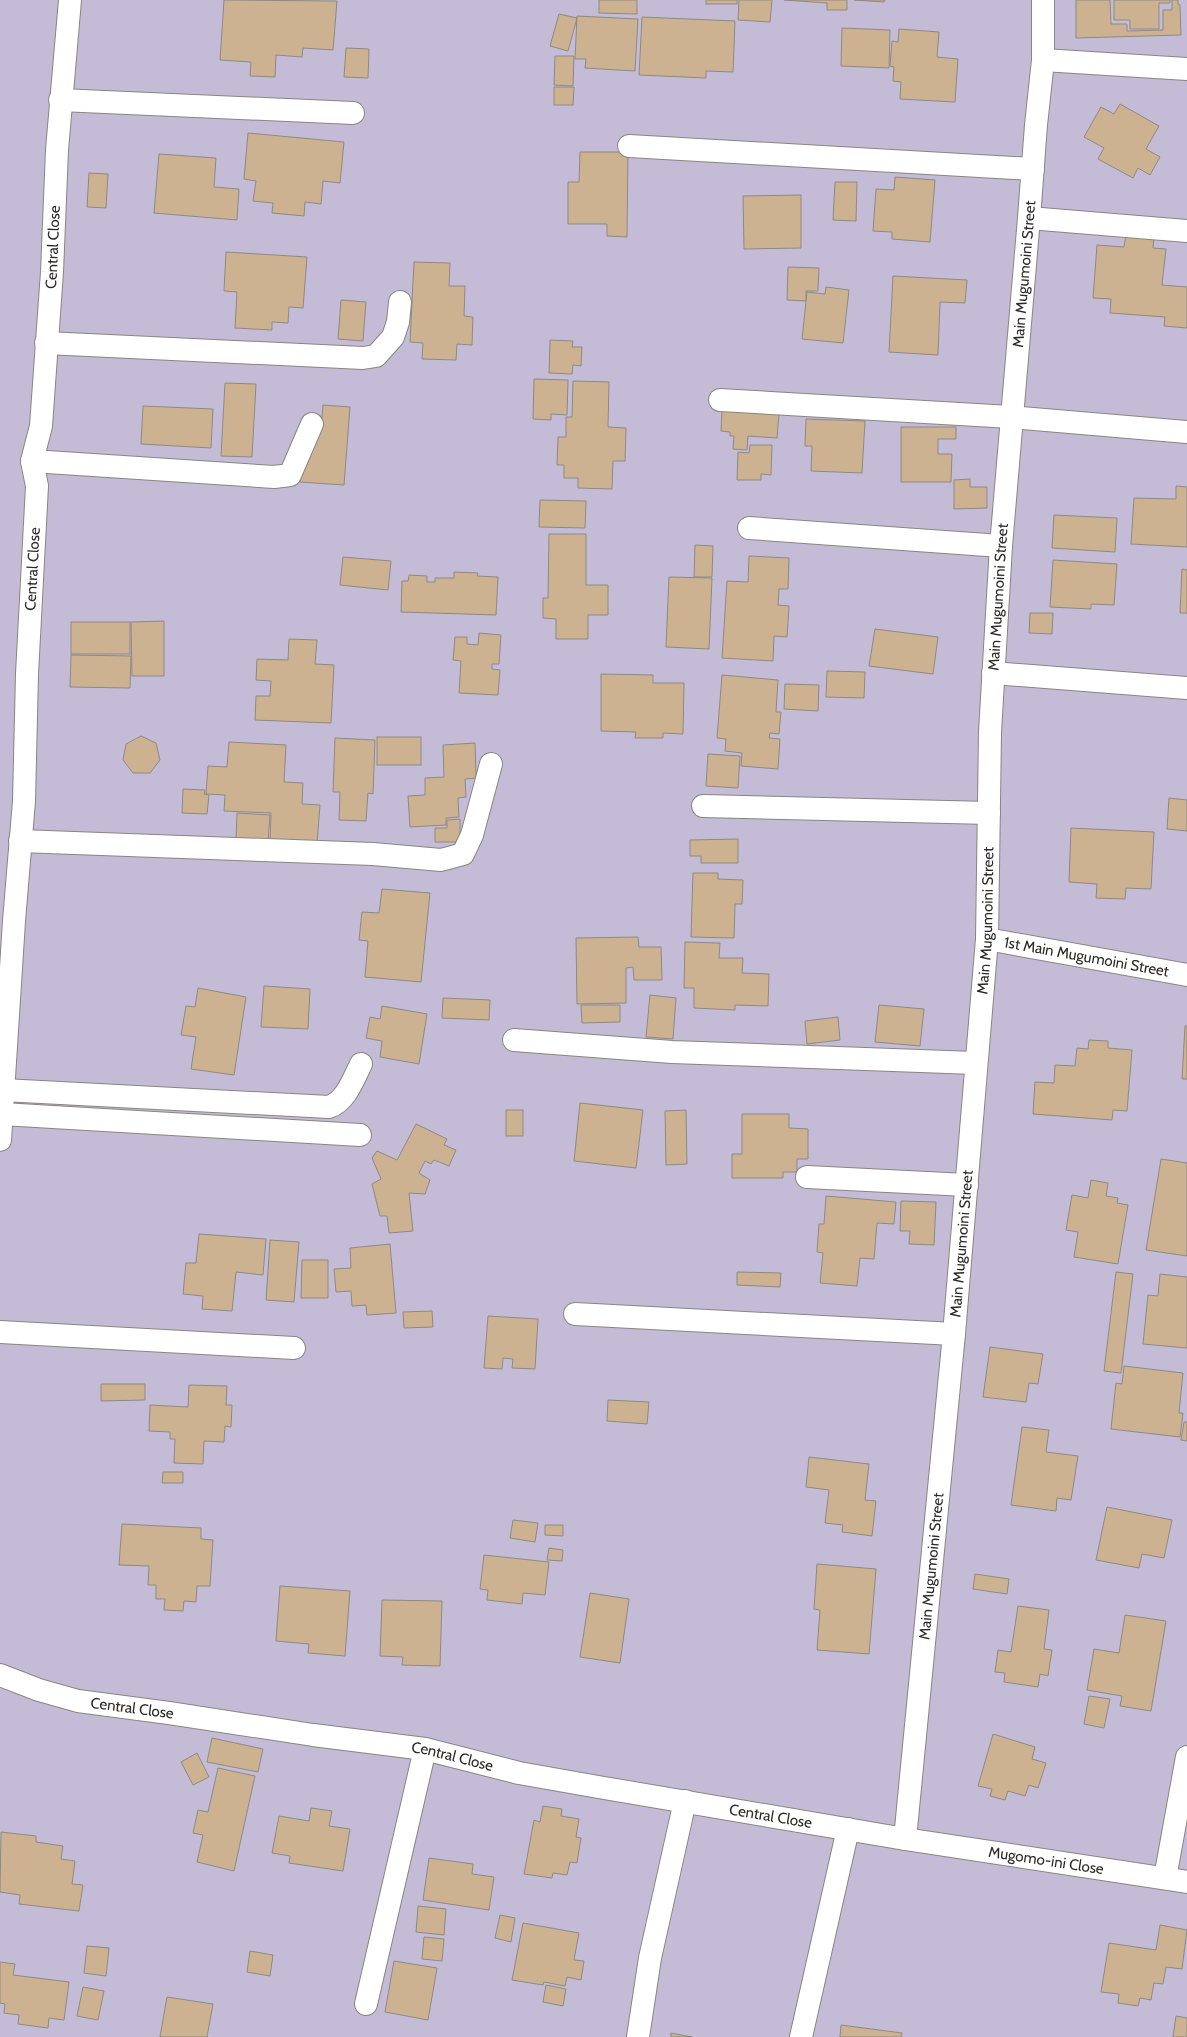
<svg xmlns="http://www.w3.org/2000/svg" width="1187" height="2037" viewBox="0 0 1187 2037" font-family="Cabin,sans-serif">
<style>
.green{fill:#c4bcd6}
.building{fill:#cdb291;stroke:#8d8984}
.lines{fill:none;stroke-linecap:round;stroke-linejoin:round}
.minor-casing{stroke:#898580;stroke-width:24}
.minor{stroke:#fff;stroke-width:22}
.labels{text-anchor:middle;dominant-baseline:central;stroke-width:4;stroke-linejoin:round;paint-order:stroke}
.street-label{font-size:15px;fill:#2c2a28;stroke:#fff}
</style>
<rect width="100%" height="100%" fill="#f2ede7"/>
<rect class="green" x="0" y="0" width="1187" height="2037"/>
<g class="building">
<polygon points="224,0 337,1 333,50 303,48 302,57 276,55 275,77 250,76 251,62 220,60"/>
<polygon points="599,0 637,0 637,14 599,13"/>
<rect x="706" y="0" width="31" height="4"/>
<polygon points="739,0 772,0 770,22 738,20"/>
<polygon points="784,0 847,0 847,10 827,10 827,3"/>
<polygon points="854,0 885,0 884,2"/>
<polygon points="1076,0 1110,0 1111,24 1127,24 1127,31 1163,30 1163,10 1172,10 1172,0 1178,0 1178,4 1180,5 1181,35 1076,38"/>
<polygon points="1114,0 1170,0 1170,3 1159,3 1159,29 1130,29 1130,20 1114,20"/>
<polygon points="559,14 577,18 568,51 550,46"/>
<polygon points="577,16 638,19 635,71 585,68 586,59 575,59"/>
<polygon points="642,17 735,21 733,72 706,71 706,78 639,75"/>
<polygon points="842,28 890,30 889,68 841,66"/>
<polygon points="899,29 939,32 937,57 958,59 955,102 900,99 901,82 893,81 894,67 890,66 892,41 898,42"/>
<polygon points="346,48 369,49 368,78 344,77"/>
<polygon points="555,56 574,56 573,86 554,85"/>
<polygon points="554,87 574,87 573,105 554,105"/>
<polygon points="1120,104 1159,126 1146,149 1160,157 1150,175 1138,168 1133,178 1098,159 1104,148 1084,137 1101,107 1114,114"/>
<polygon points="248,133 344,142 340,183 323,181 321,204 305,202 304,216 272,213 273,203 253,201 256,181 244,179"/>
<polygon points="580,152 628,152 627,237 607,236 607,224 568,224 568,182 579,182"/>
<polygon points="159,154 216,158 214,187 239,189 237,220 154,213"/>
<polygon points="89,173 108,174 106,208 87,207"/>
<polygon points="895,177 935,180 930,242 892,239 892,232 873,231 876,189 894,190"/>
<polygon points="835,182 857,182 856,221 833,220"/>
<polygon points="801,195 801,248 744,249 743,196"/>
<polygon points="1126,234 1154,237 1153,248 1166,249 1162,285 1187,287 1187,328 1164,326 1165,317 1110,313 1111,299 1093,298 1097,245 1124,247"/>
<polygon points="226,252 307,257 303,308 289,307 288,323 272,322 272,330 235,328 237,292 224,291"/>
<polygon points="414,262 450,263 449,286 465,286 464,316 473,317 472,345 457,344 456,360 422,359 423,343 410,342"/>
<polygon points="788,267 819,268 818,291 806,291 806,301 787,300"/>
<polygon points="893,276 967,280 965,303 940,302 938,355 889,352"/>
<polygon points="826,287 849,290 843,343 802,339 807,292 825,294"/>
<polygon points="341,300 366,302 363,341 338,339"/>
<polygon points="550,340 573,341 572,347 582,347 581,366 573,365 572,374 549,373"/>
<polygon points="534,379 568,380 567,415 551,414 551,420 533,419"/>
<polygon points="573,381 609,382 608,427 626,428 625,461 613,461 612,489 578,488 578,478 564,478 564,465 557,465 558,437 566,437 566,417 572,417"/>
<polygon points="225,383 256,384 252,457 221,456"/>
<polygon points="323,405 350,407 344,485 300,482 303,452 312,453 315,427 321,428"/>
<polygon points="143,406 213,409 211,448 141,444"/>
<polygon points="722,410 779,414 777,438 748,436 747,450 733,449 734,436 730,436 730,432 721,431"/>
<polygon points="806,419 865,421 862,473 811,471 812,446 805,446"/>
<polygon points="901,427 956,427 956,439 938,439 938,454 952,454 951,482 901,482"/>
<polygon points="750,445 772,445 771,475 761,474 761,480 737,480 738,452 749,453"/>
<polygon points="970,479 970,487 987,487 987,508 954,509 954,480"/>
<polygon points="1176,486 1187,487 1187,547 1131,544 1134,498 1176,499"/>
<polygon points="540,500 586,501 585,528 539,527"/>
<polygon points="1054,515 1117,518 1115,552 1052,548"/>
<polygon points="549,534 586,534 586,585 608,585 608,615 588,615 588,639 556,639 556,619 543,618 543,598 548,598"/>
<polygon points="695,545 713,546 712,577 694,577"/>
<polygon points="749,556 789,558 788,589 779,589 778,605 789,606 787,637 774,636 773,661 722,658 727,581 748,582"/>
<polygon points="343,557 391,561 388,590 340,585"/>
<polygon points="1053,560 1117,564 1114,605 1091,604 1091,609 1050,607"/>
<polygon points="1182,569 1187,570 1187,613 1180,613"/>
<polygon points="454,572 478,573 477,576 498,577 496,615 401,612 402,581 408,581 409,575 427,576 427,582 435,582 435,578 454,578"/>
<polygon points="669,577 712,578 709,649 666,647"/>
<polygon points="1030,613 1053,613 1052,634 1029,633"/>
<polygon points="164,621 164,676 132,676 131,622"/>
<rect x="71" y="622" width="59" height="32"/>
<polygon points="875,629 938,637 933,674 869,666"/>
<polygon points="479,633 501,635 499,664 492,664 492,669 500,670 498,695 459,693 461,661 453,660 455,637 467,637 467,644 478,645"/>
<polygon points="289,639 317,640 315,664 334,665 331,723 255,720 256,696 270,696 271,681 256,680 257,659 288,660"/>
<polygon points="71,655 131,656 130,688 70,687"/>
<polygon points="827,671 865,672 864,698 826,697"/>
<polygon points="601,674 653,675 653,683 684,683 683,734 663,733 663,738 635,738 636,732 601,731"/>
<polygon points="722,675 778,680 776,712 781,712 779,734 770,733 769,738 780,739 778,769 741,766 742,753 725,751 726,739 717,738"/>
<polygon points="785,684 819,685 818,711 784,709"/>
<polygon points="141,736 156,743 160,760 150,773 133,773 123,760 126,744"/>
<rect x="377" y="737" width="44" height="28"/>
<polygon points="335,738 375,740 373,794 368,793 366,821 339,820 340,792 333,792"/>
<polygon points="229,742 286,745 284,782 303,783 302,804 320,805 317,844 270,842 271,813 224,811 225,795 206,794 208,766 227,767"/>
<polygon points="475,743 476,778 465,779 466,797 458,798 459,817 446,818 446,825 410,827 408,796 425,795 425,778 444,777 443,745"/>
<polygon points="708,754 740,756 738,788 706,786"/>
<polygon points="183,789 205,790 204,794 209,795 207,814 182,813"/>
<polygon points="1169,798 1187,800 1187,831 1167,829"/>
<polygon points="237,813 270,815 268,841 236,839"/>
<polygon points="460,819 460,842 435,842 435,828 447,828 447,820"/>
<polygon points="1071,828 1154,832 1151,889 1126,888 1125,899 1096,898 1097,884 1069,882"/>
<polygon points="738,839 738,863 701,863 701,856 690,856 690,840"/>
<polygon points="693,873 718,873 718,879 743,880 742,904 735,904 734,938 691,937"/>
<polygon points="382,889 430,893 421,982 365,977 368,941 359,940 362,912 379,913"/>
<polygon points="638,937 639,947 661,947 662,980 634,980 633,967 626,968 626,1003 577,1004 576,938"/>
<polygon points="685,942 720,943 719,958 743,958 742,973 769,974 768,1006 735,1005 735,1010 694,1008 694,988 684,988"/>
<polygon points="264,986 310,989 308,1029 261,1027"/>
<polygon points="198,988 246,997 234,1075 191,1069 196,1037 181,1035 186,1006 195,1007"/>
<polygon points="650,995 676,998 673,1039 646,1037"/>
<polygon points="443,998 490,1000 489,1020 442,1018"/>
<polygon points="581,1005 620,1005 620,1022 582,1023"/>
<polygon points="879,1005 924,1009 920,1046 875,1042"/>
<polygon points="382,1006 427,1014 419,1064 380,1057 382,1041 366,1038 370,1017 380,1019"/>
<polygon points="838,1017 840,1040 807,1044 805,1021"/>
<polygon points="1185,1026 1187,1026 1187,1079 1182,1079"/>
<polygon points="1089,1040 1108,1041 1108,1048 1132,1050 1127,1111 1113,1110 1112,1120 1033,1114 1035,1082 1054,1083 1055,1065 1075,1066 1077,1048 1088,1049"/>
<polygon points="580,1103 643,1110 636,1168 574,1161"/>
<rect x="506" y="1110" width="17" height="26"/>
<polygon points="686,1110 687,1164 666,1165 665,1111"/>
<polygon points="742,1114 789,1114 789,1128 808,1129 808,1159 797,1159 797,1172 783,1172 783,1178 732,1178 732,1154 742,1154"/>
<polygon points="416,1124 447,1139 444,1145 456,1150 449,1166 434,1160 431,1164 425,1161 419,1173 430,1180 425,1194 409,1193 413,1231 389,1233 387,1216 380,1216 372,1184 381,1179 372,1158 377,1151 397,1160"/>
<polygon points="1161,1159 1187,1163 1187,1256 1146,1250"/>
<polygon points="1091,1180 1108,1183 1106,1196 1118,1198 1117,1203 1128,1205 1118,1264 1074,1257 1078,1232 1066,1230 1072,1195 1088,1198"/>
<polygon points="826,1196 896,1202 894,1224 877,1223 874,1259 860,1258 857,1286 820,1283 823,1253 817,1252 819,1224 824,1224"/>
<polygon points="901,1201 936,1202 934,1245 909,1244 910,1231 900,1231"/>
<polygon points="199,1234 266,1239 263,1275 236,1272 232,1311 202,1309 203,1296 183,1294 186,1263 196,1263"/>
<polygon points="270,1240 299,1242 294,1302 266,1300"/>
<polygon points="390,1244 396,1313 367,1315 366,1305 352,1306 351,1291 336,1292 334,1269 351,1268 350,1248"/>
<polygon points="302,1260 328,1260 328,1298 301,1298"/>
<polygon points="737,1272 781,1273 780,1287 737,1285"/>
<polygon points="1116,1272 1133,1274 1121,1373 1104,1371"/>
<polygon points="1160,1274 1187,1277 1187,1348 1143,1344 1148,1295 1158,1296"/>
<polygon points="432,1311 433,1327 404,1328 403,1312"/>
<polygon points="488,1316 538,1319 535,1369 512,1368 513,1359 503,1358 502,1369 484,1368"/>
<polygon points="990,1347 1043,1354 1038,1384 1029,1383 1026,1402 983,1397"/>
<polygon points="1124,1366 1183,1373 1179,1413 1183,1413 1180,1437 1111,1429 1116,1383 1122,1384"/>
<polygon points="101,1384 145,1384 145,1400 101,1401"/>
<polygon points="189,1385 227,1386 226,1405 232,1405 231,1427 225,1426 224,1442 204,1441 203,1464 174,1463 175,1439 170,1439 170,1432 149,1431 150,1405 188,1407"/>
<polygon points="608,1400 649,1402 647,1424 607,1421"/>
<polygon points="1184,1422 1187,1422 1187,1441 1181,1440"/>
<polygon points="1022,1427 1049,1430 1046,1452 1078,1456 1071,1500 1057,1498 1056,1511 1011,1505"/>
<polygon points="809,1457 869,1464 865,1500 876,1501 872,1536 842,1532 843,1525 825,1523 829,1490 806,1487"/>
<polygon points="163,1472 183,1472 183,1483 162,1483"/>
<polygon points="1107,1507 1172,1520 1164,1558 1142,1554 1139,1568 1096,1560"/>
<polygon points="513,1520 538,1523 535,1542 510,1538"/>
<polygon points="122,1524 201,1528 201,1539 213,1540 210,1586 197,1586 196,1602 184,1601 183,1611 164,1610 165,1599 156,1599 156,1585 148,1585 149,1566 119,1565"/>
<polygon points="545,1525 563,1525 563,1536 545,1535"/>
<polygon points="549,1548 563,1550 562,1561 547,1560"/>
<polygon points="484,1555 549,1562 545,1595 523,1593 522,1604 487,1600 488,1590 480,1589"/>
<polygon points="817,1564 876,1569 869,1654 817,1650 820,1610 814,1609"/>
<polygon points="975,1574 1009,1579 1007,1594 973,1589"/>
<polygon points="280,1586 350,1591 345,1656 308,1653 309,1644 276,1641"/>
<polygon points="590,1593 629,1599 620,1663 580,1657"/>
<polygon points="382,1600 442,1601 440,1666 402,1665 403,1657 380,1656"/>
<polygon points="1018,1606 1049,1610 1044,1649 1052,1650 1048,1676 1040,1674 1038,1687 1004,1682 1005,1673 995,1672 998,1650 1011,1652"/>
<polygon points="1125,1615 1166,1621 1151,1711 1120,1706 1122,1696 1087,1690 1094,1649 1119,1653"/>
<polygon points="1089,1696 1110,1699 1104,1728 1084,1724"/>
<polygon points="993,1734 1035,1747 1032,1759 1046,1763 1038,1788 1029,1785 1025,1796 1008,1791 1005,1800 990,1796 992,1789 978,1786"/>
<polygon points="212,1738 263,1749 258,1772 207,1762"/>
<polygon points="197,1753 209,1777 193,1785 181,1762"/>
<polygon points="218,1768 255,1776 234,1871 197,1862 203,1835 193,1833 198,1810 208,1812"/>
<polygon points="543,1806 562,1809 561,1816 579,1819 576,1837 581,1838 577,1863 570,1862 567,1875 553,1873 552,1878 524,1874 534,1820 540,1822"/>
<polygon points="311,1808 332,1811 329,1826 350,1829 343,1871 289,1863 290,1856 272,1853 279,1816 309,1821"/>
<polygon points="1,1832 36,1836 36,1842 63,1846 61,1859 75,1861 72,1884 83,1885 79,1911 19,1904 20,1895 0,1892"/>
<polygon points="429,1858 473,1864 472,1874 494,1877 489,1910 423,1900"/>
<polygon points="418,1906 446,1909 444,1935 416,1932"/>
<polygon points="500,1915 515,1918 511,1942 495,1938"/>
<polygon points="523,1923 579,1933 574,1960 584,1961 581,1980 567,1977 565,1986 544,1982 543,1985 512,1980"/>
<polygon points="1160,1925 1187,1930 1182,1969 1166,1967 1163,1984 1154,1983 1151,2000 1140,1998 1138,2006 1118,2003 1119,1994 1101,1992 1109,1943 1156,1950"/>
<polygon points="424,1937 444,1939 442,1961 422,1959"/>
<polygon points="87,1946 109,1948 106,1976 84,1973"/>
<polygon points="250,1951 273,1955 270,1976 247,1972"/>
<polygon points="394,1961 437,1968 428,2020 385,2012"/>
<polygon points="0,1962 15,1964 13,1975 69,1982 64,2020 49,2018 48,2028 18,2024 19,2015 4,2013 5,2004 0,2003"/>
<polygon points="546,1985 566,1989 563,2006 543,2002"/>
<polygon points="83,1987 104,1991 98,2020 77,2016"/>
<polygon points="167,1997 213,2004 207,2037 160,2037"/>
<polygon points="1176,2016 1187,2018 1187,2037 1173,2037"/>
<polygon points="841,2025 902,2033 901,2037 840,2037"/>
<polygon points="671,2033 692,2037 671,2037"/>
</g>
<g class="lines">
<defs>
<g id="minor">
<polyline points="1043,60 1187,69"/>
<polyline points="60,100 353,113"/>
<polyline points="629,146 1033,169"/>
<polyline points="1029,218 1187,231"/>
<polyline points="46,343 363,358 376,356 393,337 398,322 400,302"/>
<polyline points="720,400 1011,417 1187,432"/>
<polyline points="32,461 274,477 290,475 312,424"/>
<polyline points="749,528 1001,546"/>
<polyline points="993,673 1187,688"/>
<polyline points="703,806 989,813"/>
<polyline points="20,841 373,854 441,860 463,854 472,835 491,764"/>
<path id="s1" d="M987,939L1187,975"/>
<polyline points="514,1040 672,1052 975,1063"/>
<path d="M3,1090L329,1107C346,1101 353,1080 361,1064"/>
<polyline points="2,1114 360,1135"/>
<path id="s2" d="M0,1140L14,921L24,801L27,674L37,486L32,461L41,426L52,272L57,150L70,0"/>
<polyline points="807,1177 967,1185"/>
<polyline points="575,1314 954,1334"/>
<polyline points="0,1332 294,1348"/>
<path id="s3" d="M0,1675L39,1690L78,1701L169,1713L313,1735L425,1749L519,1773L604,1788L905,1839L1187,1882"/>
<path id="s4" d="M905,1839L954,1334L987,939L990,732L1001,546L1029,218L1036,125L1043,60V0"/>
<polyline points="1165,1878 1187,1757"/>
<polyline points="366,2004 425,1749"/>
<polyline points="638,2037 650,1958 685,1801"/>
<polyline points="801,2037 848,1829"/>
</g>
</defs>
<use href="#minor" class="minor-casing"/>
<use href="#minor" class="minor"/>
</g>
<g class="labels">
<g class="street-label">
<text stroke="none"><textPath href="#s2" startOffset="896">Central Close</textPath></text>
<text stroke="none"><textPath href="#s4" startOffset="1570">Main Mugumoini Street</textPath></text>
<text stroke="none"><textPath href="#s2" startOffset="572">Central Close</textPath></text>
<text stroke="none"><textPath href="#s4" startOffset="1246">Main Mugumoini Street</textPath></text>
<text stroke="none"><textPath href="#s4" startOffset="922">Main Mugumoini Street</textPath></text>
<text stroke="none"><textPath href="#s1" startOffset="101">1st Main Mugumoini Street</textPath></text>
<text stroke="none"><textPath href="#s4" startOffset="598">Main Mugumoini Street</textPath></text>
<text stroke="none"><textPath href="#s4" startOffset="274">Main Mugumoini Street</textPath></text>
<text stroke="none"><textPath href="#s3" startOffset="137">Central Close</textPath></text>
<text stroke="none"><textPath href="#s3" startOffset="461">Central Close</textPath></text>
<text stroke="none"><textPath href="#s3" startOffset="785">Central Close</textPath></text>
<text stroke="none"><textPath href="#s3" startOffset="1064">Mugomo-ini Close</textPath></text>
</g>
</g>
</svg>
